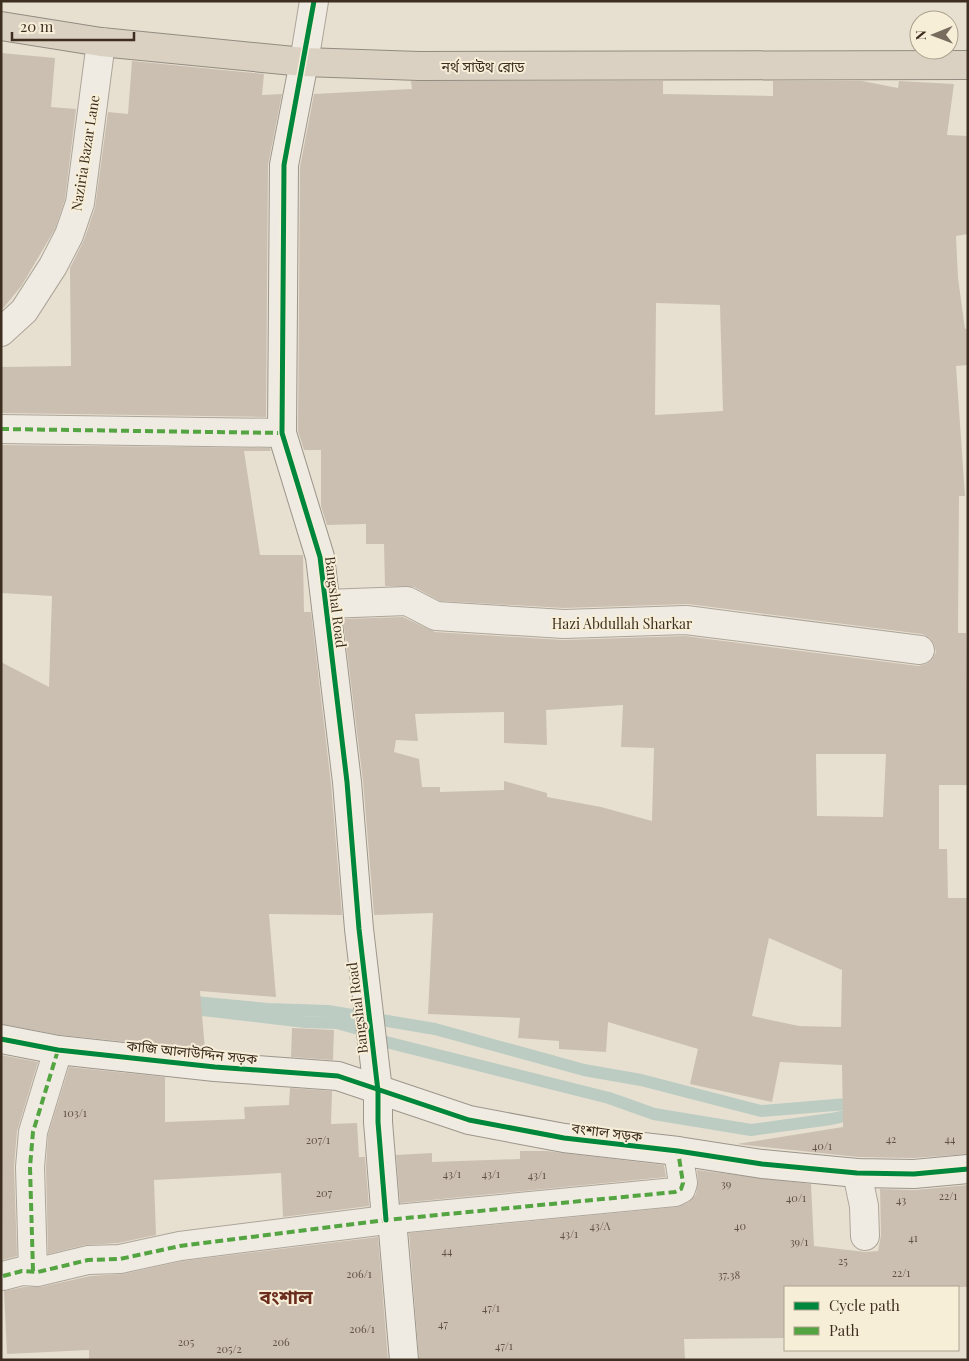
<svg xmlns="http://www.w3.org/2000/svg" width="969" height="1361" viewBox="0 0 969 1361" font-family="'Playfair Display','Noto Sans Bengali',serif">
<style>
.lines{fill:none;stroke-linecap:round;stroke-linejoin:round}
.stream{stroke:#bcccc2;stroke-width:12}
.building{fill:#cbbfb2;fill-rule:evenodd}
.street-casing{stroke:#ada599;stroke-width:30}
.secondary-casing{stroke:#9c958a;stroke-width:30}
.highway-casing{stroke:#928b80;stroke-width:30}
.street{stroke:#efebe3;stroke-width:28}
.secondary{stroke:#efebe3;stroke-width:28}
.highway{stroke:#dad1c2;stroke-width:28}
.quiet{stroke:#54a441;stroke-width:4;stroke-dasharray:8 4;stroke-linecap:butt}
.cycleway-casing{stroke:#f7eed8;stroke-width:8}
.cycleway{stroke:#00873e;stroke-width:5}
.labels{text-anchor:middle;dominant-baseline:central;stroke-width:4;stroke-linejoin:round;paint-order:stroke}
.number-label{font-size:11px;fill:#605244}
.street-label{font-size:14px;fill:#3d2e20;stroke:#f7eed8}
.district-label{font-size:19px;font-weight:bold;fill:#6b2e1e;stroke:#f7eed8}
</style>
<rect width="100%" height="100%" fill="#e7e0d1"/>
<g class="lines">
<g class="stream">
<polyline points="184,1001 268,1009 328,1011 435,1029 584,1070 641,1080 761,1111 859,1103"/>
<polyline points="194,1009 305,1022 337,1023 366,1031 367,1037"/>
<polyline points="382,1041 609,1098 654,1114 751,1130 831,1119 859,1113"/>
</g>
</g>
<g class="building">
<polygon points="1,53 55,58 51,107 76,109 65,199 55,229 22,285 1,311"/>
<polygon points="132,61 264,74 262,95 282,94 268,165 266,417 1,413 1,367 71,366 70,268 84,240 95,208 108,112 128,114"/>
<path d="M411,81H663V94L773,96V81H862L898,88L899,81L954,84L947,135L968,136V234L956,236L958,278L965,329L968,328V365L956,366L965,496H959L958,633H966L968,785H939V849H947L948,898H968V1154L913,1158L858,1157L737,1144L843,1127L842,1065L780,1062L772,1102L690,1084L698,1049L608,1022L606,1052L559,1049V1041L518,1038L520,1018L428,1014L433,913L374,915L363,781L343,619L403,617L435,632L563,640L685,636L918,666L926,664L932,660L936,652L934,644L930,638L922,634L688,604L564,608L440,601L414,587L385,586L384,544H366V524L327,525L321,506V450H304L298,431L300,167L314,94L412,89ZM656,303L720,305L723,411L655,415ZM623,705L621,747L654,748L652,821L601,807L547,797V793L504,781V790L440,792V787H422L419,759L394,752L396,740L418,741L415,714L504,712V743L547,745L546,710ZM816,754H886L883,817L817,816ZM769,938L842,970L841,1027L799,1026L752,1016Z"/>
<polygon points="1,445 270,448 271,451 244,451 260,555 303,555 304,612 311,612 331,784 342,915 269,914 276,997 200,991 205,1050 60,1035 1,1024 1,662 49,687 52,596 1,593"/>
<polygon points="292,1028 334,1030 333,1060 291,1057"/>
<polygon points="1,1055 38,1062 17,1131 14,1167 17,1256 3,1260"/>
<polygon points="69,1067 165,1077 165,1122 245,1119 244,1107 289,1105 290,1088 332,1091 331,1124 357,1123 359,1157 365,1157 369,1206 283,1217 281,1173 154,1180 156,1235 118,1243 85,1245 48,1254 46,1167 48,1135"/>
<polygon points="520,1151 547,1151 664,1165 666,1177 400,1203 396,1155 432,1153 432,1162 520,1159"/>
<polygon points="697,1170 811,1184 814,1246 865,1252 878,1251 881,1235 880,1189 915,1190 968,1185 968,1287 785,1287 785,1338 684,1339 685,1360 419,1360 409,1233 677,1207 688,1203 696,1194 698,1181"/>
<polygon points="378,1237 388,1360 89,1360 89,1350 7,1354 4,1291 24,1287 41,1287 90,1276 123,1274 183,1261"/>
</g>
<g class="lines">
<defs>
<g id="street">
<polyline points="304,62 314,1"/>
<polyline points="1,332 24,311 53,266 69,235 80,203 101,42"/>
<polyline points="1,429 282,433"/>
<polyline points="326,604 407,601 436,616 564,624 686,620 920,650"/>
<polyline points="857,1173 864,1206 865,1236"/>
<polyline points="33,1271 30,1167 33,1132 58,1050"/>
<polyline points="3,1276 22,1271 38,1272 88,1260 120,1259 180,1246 386,1220 675,1192 681,1189 683,1183 678,1151"/>
</g>
<g id="secondary">
<polyline points="304,62 284,165 282,433 320,557 347,782 359,929 378,1091 378,1122 386,1220"/>
<polyline points="1,1039 58,1050 215,1067 338,1076 469,1120 564,1138 678,1151 762,1164 857,1173 914,1174 968,1169"/>
<polyline points="392,1219 404,1360"/>
</g>
<polyline id="highway" points="1,26 101,42 304,62 419,66 968,65"/>
</defs>
<use href="#street" class="street-casing"/>
<use href="#secondary" class="secondary-casing"/>
<use href="#highway" class="highway-casing"/>
<use href="#street" class="street"/>
<use href="#secondary" class="secondary"/>
<use href="#highway" class="highway"/>
<g class="quiet">
<polyline points="1,429 282,433"/>
<polyline points="33,1271 30,1167 33,1132 58,1050"/>
<polyline points="3,1276 22,1271 38,1272 88,1260 120,1259 180,1246 386,1220 675,1192 681,1189 683,1183 678,1151"/>
</g>
<defs>
<g id="cycleway">
<polyline points="314,1 284,165 282,433 320,557 347,782 359,929 378,1091 378,1122 386,1220"/>
<polyline points="1,1039 58,1050 215,1067 338,1076 469,1120 564,1138 678,1151 762,1164 857,1173 914,1174 968,1169"/>
</g>
</defs>
<use href="#cycleway" class="cycleway-casing"/>
<use href="#cycleway" class="cycleway"/>
</g>
<g class="labels">
<g class="number-label">
<text x="75" y="1112">103/1</text>
<text x="891" y="1138">42</text>
<text x="950" y="1138">44</text>
<text x="318" y="1139">207/1</text>
<text x="822" y="1145">40/1</text>
<text x="452" y="1173">43/1</text>
<text x="491" y="1173">43/1</text>
<text x="537" y="1174">43/1</text>
<text x="726" y="1183">39</text>
<text x="324" y="1192">207</text>
<text x="948" y="1195">22/1</text>
<text x="796" y="1197">40/1</text>
<text x="901" y="1199">43</text>
<text x="600" y="1225">43/A</text>
<text x="740" y="1225">40</text>
<text x="569" y="1233">43/1</text>
<text x="913" y="1237">41</text>
<text x="799" y="1241">39/1</text>
<text x="447" y="1250">44</text>
<text x="843" y="1260">25</text>
<text x="901" y="1272">22/1</text>
<text x="359" y="1273">206/1</text>
<text x="729" y="1274">37.38</text>
<text x="491" y="1307">47/1</text>
<text x="443" y="1323">47</text>
<text x="362" y="1328">206/1</text>
<text x="186" y="1341">205</text>
<text x="281" y="1341">206</text>
<text x="504" y="1345">47/1</text>
<text x="229" y="1348">205/2</text>
</g>
<g class="street-label">
<text x="483" y="66">নর্থ সাউথ রোড</text>
<text transform="translate(85 153) rotate(-81)">Naziria Bazar Lane</text>
<text transform="translate(336 602) rotate(83)">Bangshal Road</text>
<text x="622" y="623">Hazi Abdullah Sharkar</text>
<text transform="translate(357 1008) rotate(-97)">Bangshal Road</text>
<text transform="translate(192 1052) rotate(6)">কাজি আলাউদ্দিন সড়ক</text>
<text transform="translate(607 1132) rotate(7)">বংশাল সড়ক</text>
</g>
<g class="district-label">
<text x="286" y="1296">বংশাল</text>
</g>
</g>
<rect width="969" height="1361" fill="none" stroke="#3d2e20" stroke-width="5"/>
<rect x="784" y="1286" width="175" height="65" fill="#f7eed8" stroke="#ada18e"/>
<rect x="794" y="1302" width="25" height="8" fill="#00873e" stroke="#ada18e"/>
<text x="829" y="1311" font-size="15" fill="#3d2e20">Cycle path</text>
<rect x="794" y="1327" width="25" height="8" fill="#54a441" stroke="#ada18e"/>
<text x="829" y="1336" font-size="15" fill="#3d2e20">Path</text>
<g transform="translate(934 35) rotate(269)"><circle r="24" fill="#f7eed8" stroke="#ada18e"/>
<path d="M0-4L9 19L0 12L-9 19Z" fill="#786c5e"/>
<text y="-8" font-size="14" font-weight="bold" text-anchor="middle" fill="#3d2e20">N</text>
</g>
<path d="M12 32v8h122v-8" fill="none" stroke="#3d2e20" stroke-width="2.5"/>
<text x="20" y="32" font-size="15" fill="#3d2e20" stroke="#f7eed8" stroke-width="4" paint-order="stroke">20 m</text>
</svg>
